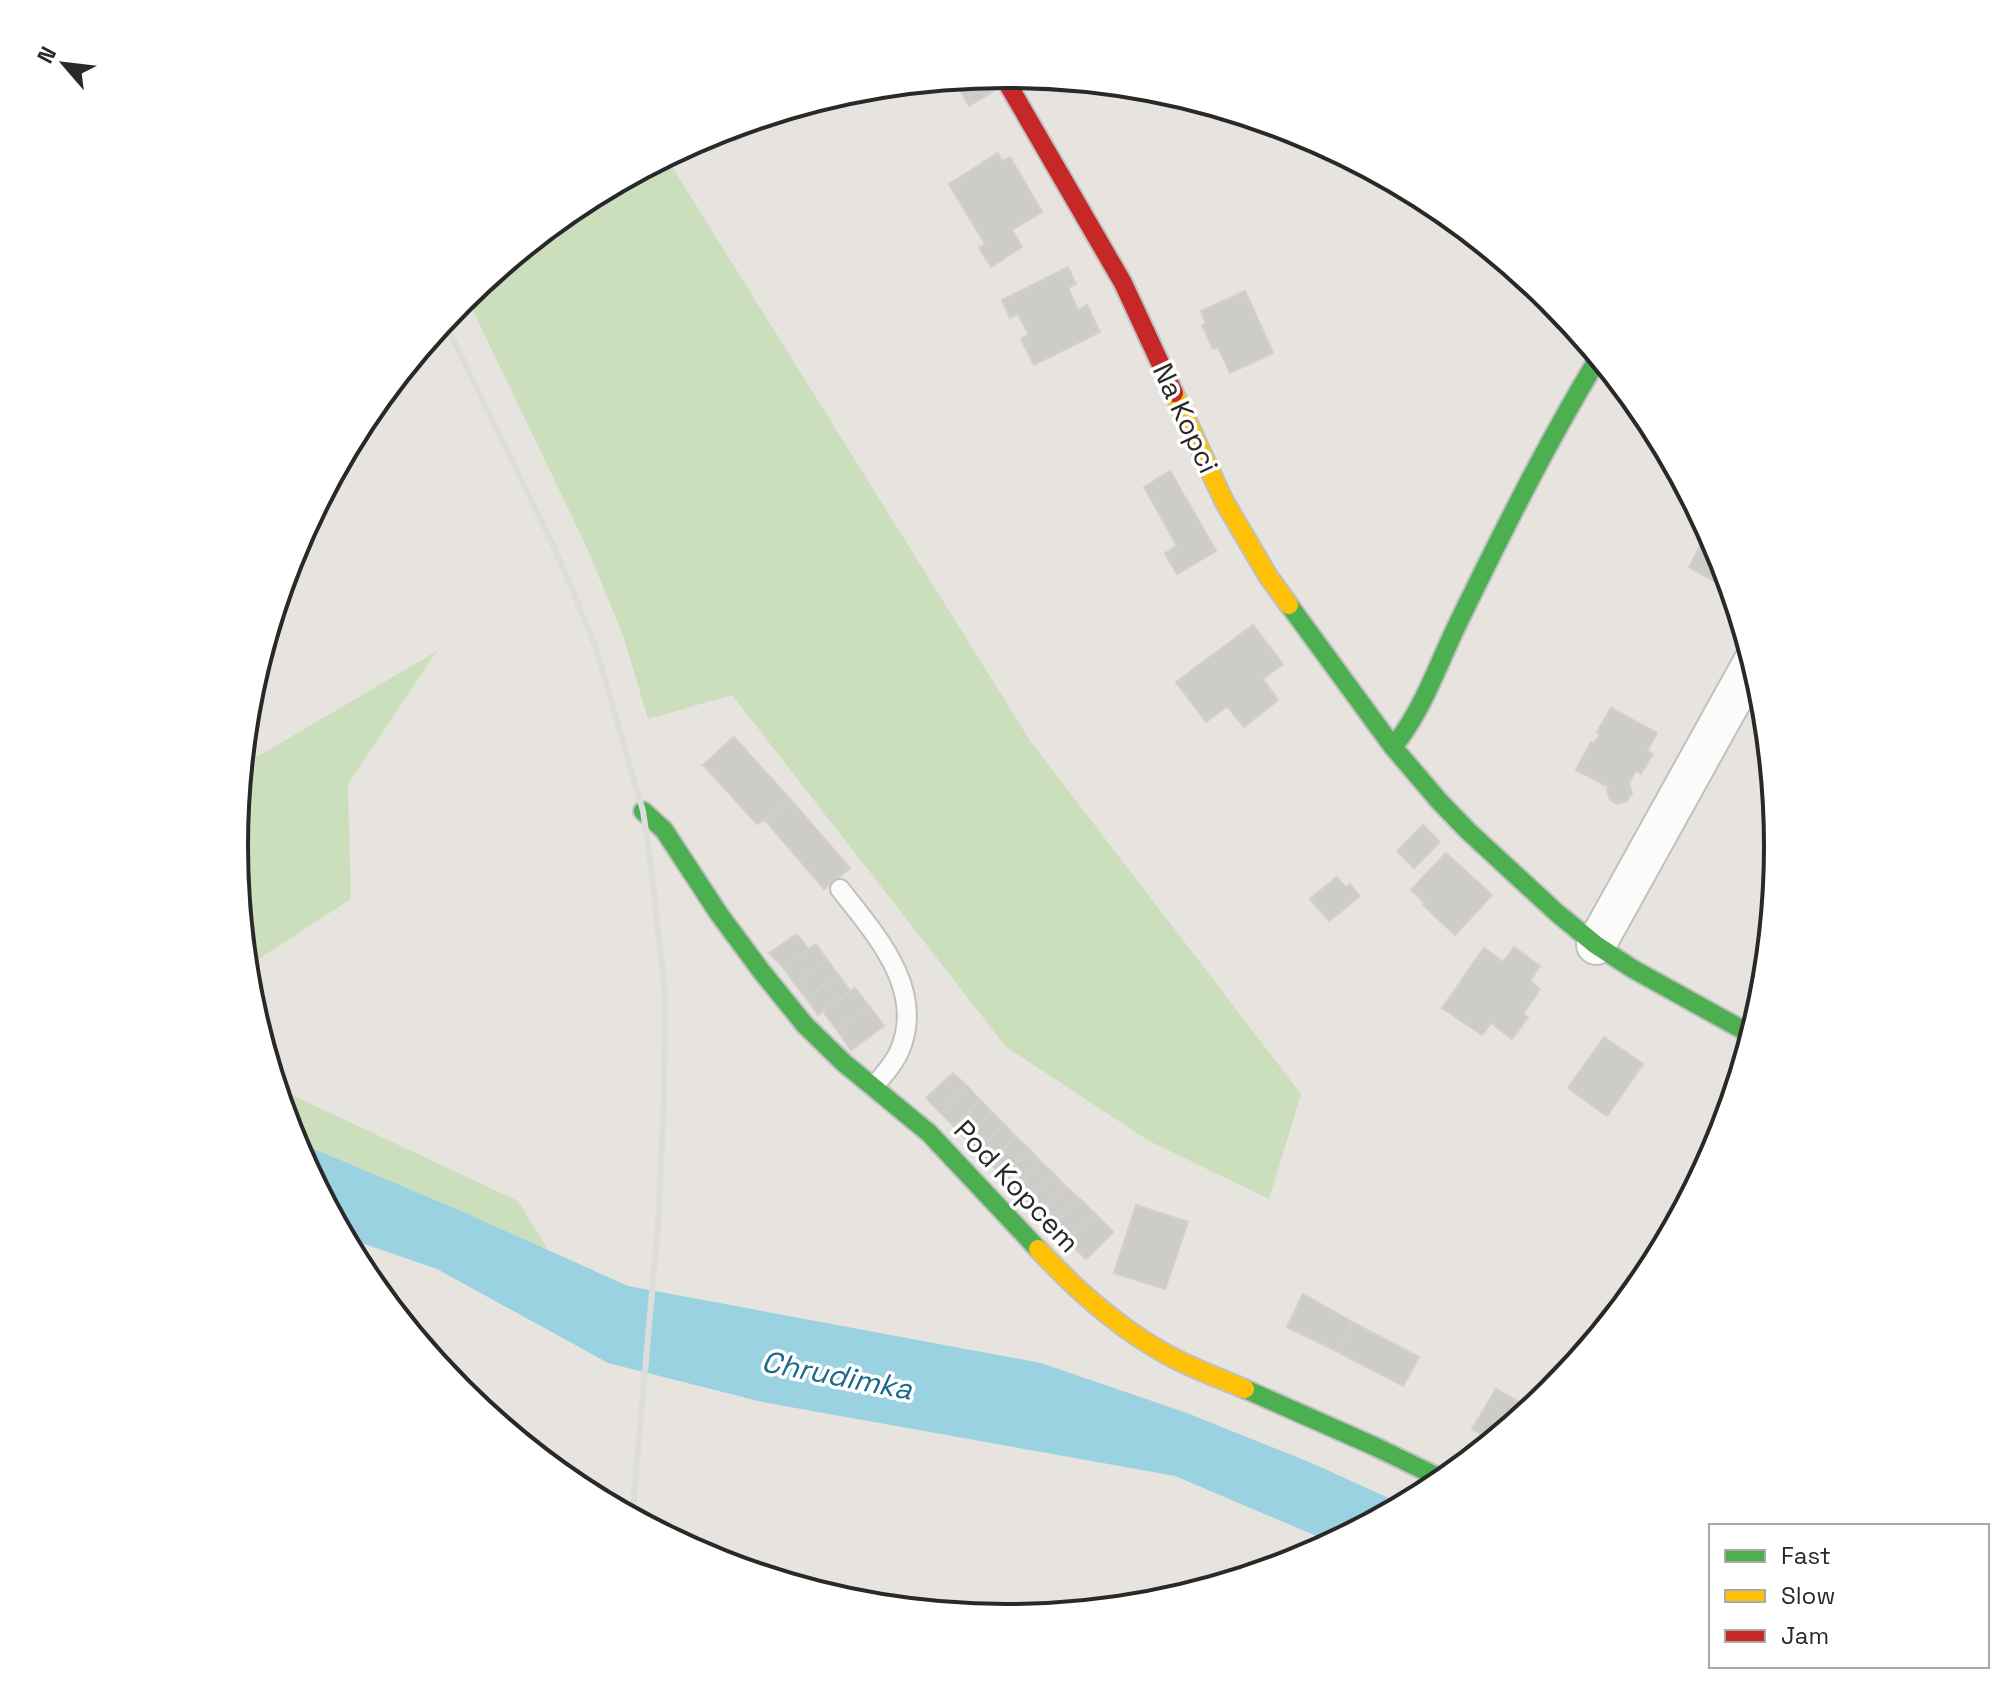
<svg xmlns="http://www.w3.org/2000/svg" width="2013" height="1692" viewBox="0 0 2013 1692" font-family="'Space Grotesk',sans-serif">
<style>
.green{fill:#ccdfbc}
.water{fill:#9bd2e1}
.building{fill:#ceccc9;stroke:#d2cfcc;stroke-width:2}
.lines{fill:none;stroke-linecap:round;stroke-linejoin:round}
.lane-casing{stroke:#c1c0c1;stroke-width:22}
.street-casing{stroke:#c1c0c1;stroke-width:42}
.fast-casing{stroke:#c1c0c1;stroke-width:22}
.slow-casing{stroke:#c1c0c1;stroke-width:22}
.jam-casing{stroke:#c1c0c1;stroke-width:22}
.lane{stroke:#fbfbfa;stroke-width:18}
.street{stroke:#fbfbfa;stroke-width:38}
.fast{stroke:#4caf50;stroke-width:18}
.slow{stroke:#ffc107;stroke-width:18}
.jam{stroke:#c62828;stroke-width:18}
.rail{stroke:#ddddde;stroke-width:6}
.labels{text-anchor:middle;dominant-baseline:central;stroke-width:7;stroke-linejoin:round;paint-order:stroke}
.street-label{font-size:28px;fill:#292929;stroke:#fff}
.water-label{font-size:30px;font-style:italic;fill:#1b698c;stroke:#fff}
.rim{fill:none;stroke:#292929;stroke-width:4}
</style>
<rect width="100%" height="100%" fill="#e7e4e0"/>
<g class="green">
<polygon points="666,157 1031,742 1301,1094 1269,1199 1149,1141 1006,1047 732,695 648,719 624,638 587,548 466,296 578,204"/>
<polygon points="437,651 348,784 351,899 246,967 235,846 243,765"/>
<polygon points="277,1088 518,1201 548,1250 459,1210 293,1140"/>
</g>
<polygon class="water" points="293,1140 459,1210 628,1286 1041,1363 1187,1413 1314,1464 1404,1505 1333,1543 1175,1476 762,1402 608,1363 437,1269 344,1237"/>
<g class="building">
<polygon points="990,76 997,89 969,106 959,87 975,77"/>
<polygon points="758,118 763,128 734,141 728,128"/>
<polygon points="998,153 1002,161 1010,157 1042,212 1012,230 1022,247 991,267 979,248 985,244 949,184"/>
<polygon points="1068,267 1076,284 1068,288 1078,310 1087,305 1100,332 1034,365 1021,339 1029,335 1018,314 1010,318 1002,300"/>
<polygon points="1245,291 1273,353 1230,373 1218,347 1213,349 1202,325 1206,323 1201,311"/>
<polygon points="1170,471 1216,551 1177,574 1165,553 1177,546 1144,487"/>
<polygon points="1711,534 1720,551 1732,591 1689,567 1704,539 1706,541"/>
<polygon points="1253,625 1283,664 1263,679 1278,700 1244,727 1227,706 1206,722 1176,682"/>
<polygon points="1611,708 1657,733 1647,751 1653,754 1641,774 1636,770 1629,783 1632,793 1627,801 1618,804 1610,800 1607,790 1609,787 1576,770 1591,742 1594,744 1600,734 1597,732"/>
<polygon points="734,737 790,799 765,820 757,824 703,765"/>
<polygon points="790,799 850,868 824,889 765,820"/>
<polygon points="1423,825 1440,842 1414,868 1397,851"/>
<polygon points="1446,853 1492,895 1455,935 1423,905 1425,903 1411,890"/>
<polygon points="1337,877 1346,888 1350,884 1360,896 1329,921 1310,899"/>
<polygon points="797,934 809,950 783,967 769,953"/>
<polygon points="816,944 827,960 795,984 783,967"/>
<polygon points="1514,947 1540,966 1530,981 1540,989 1523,1014 1528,1017 1512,1039 1491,1023 1482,1035 1442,1008 1484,948 1503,962"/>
<polygon points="827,960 838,974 807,999 795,984"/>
<polygon points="838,974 850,991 818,1015 807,999"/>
<polygon points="855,988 869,1006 837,1030 823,1011"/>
<polygon points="869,1006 884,1026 851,1050 837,1030"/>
<polygon points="1604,1037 1643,1064 1607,1116 1568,1088"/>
<polygon points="953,1073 968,1087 941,1113 926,1098"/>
<polygon points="968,1087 980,1100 954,1126 941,1113"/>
<polygon points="980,1100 992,1112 965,1138 954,1126"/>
<polygon points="992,1112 1004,1124 978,1150 965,1138"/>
<polygon points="1004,1124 1016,1137 990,1163 978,1150"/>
<polygon points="1016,1137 1030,1150 1003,1176 990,1163"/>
<polygon points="1030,1150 1041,1162 1015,1188 1003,1176"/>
<polygon points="1041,1162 1054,1174 1027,1201 1015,1188"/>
<polygon points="1054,1174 1066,1187 1040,1213 1027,1201"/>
<polygon points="1066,1187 1080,1199 1052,1226 1040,1213"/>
<polygon points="1080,1199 1095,1214 1067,1241 1052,1226"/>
<polygon points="1136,1205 1188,1222 1165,1289 1114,1273"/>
<polygon points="1095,1214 1113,1232 1086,1259 1067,1241"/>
<polygon points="1303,1294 1352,1322 1338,1352 1287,1327"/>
<polygon points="1352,1322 1419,1357 1403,1386 1338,1352"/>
<polygon points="1496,1389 1531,1409 1493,1441 1472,1429"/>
</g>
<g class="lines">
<defs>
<path id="lane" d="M840,889C875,934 927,990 899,1052C893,1065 883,1076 873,1087"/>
<polyline id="street" points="1596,945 1753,662"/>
<g id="fast">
<polyline points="1289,605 1393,747 1440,802 1468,831 1557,913 1596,945 1633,969 1752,1035"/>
<path d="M1393,747C1424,709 1439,661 1461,617C1504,529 1548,441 1599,357"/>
<polyline points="643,811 664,830 719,914 762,972 805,1025 844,1063 929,1133 1038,1249"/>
<polyline points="1245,1389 1376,1447 1444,1480"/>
</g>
<g id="slow">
<polyline points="1174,393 1224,501 1268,576 1289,605"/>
<path d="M1038,1249C1076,1290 1117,1327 1166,1354C1191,1368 1219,1378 1245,1389"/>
</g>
<polyline id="jam" points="1002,74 1123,283 1174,393"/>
</defs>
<use href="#lane" class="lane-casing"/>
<use href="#street" class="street-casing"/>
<use href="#fast" class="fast-casing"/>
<use href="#slow" class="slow-casing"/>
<use href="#jam" class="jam-casing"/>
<use href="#lane" class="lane"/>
<use href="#street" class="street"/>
<use href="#fast" class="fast"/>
<use href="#slow" class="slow"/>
<use href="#jam" class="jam"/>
<polyline class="rail" points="444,320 560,560 596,648 643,811 650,858 665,993 664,1101 658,1225 632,1517"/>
</g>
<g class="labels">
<g class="street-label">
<text transform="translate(1186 418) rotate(65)">Na Kopci</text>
<text transform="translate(1017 1186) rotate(47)">Pod Kopcem</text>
</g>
<g class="water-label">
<text transform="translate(837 1375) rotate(11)">Chrudimka</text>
</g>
</g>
<path d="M0 0H2013V1692H0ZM248 846a758 758 0 1 1 1516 0a758 758 0 1 1-1516 0Z" fill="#fff" fill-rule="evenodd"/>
<path class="rim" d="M248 846a758 758 0 1 1 1516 0a758 758 0 1 1-1516 0Z"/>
<rect x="1709" y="1524" width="280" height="144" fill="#ffffff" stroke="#a9a9a9" stroke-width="2"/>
<rect x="1725" y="1550" width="40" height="12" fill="#4caf50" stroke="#a9a9a9" stroke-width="2"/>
<text x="1781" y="1564" font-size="24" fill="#292929">Fast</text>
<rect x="1725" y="1590" width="40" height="12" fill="#ffc107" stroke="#a9a9a9" stroke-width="2"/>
<text x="1781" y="1604" font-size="24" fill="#292929">Slow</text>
<rect x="1725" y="1630" width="40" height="12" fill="#c62828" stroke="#a9a9a9" stroke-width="2"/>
<text x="1781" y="1644" font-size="24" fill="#292929">Jam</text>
<g transform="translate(64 64) rotate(298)" stroke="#ffffff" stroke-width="6" paint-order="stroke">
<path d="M0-6L14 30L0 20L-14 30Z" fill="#292929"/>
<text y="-12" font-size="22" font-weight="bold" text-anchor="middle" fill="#292929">N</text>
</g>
</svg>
